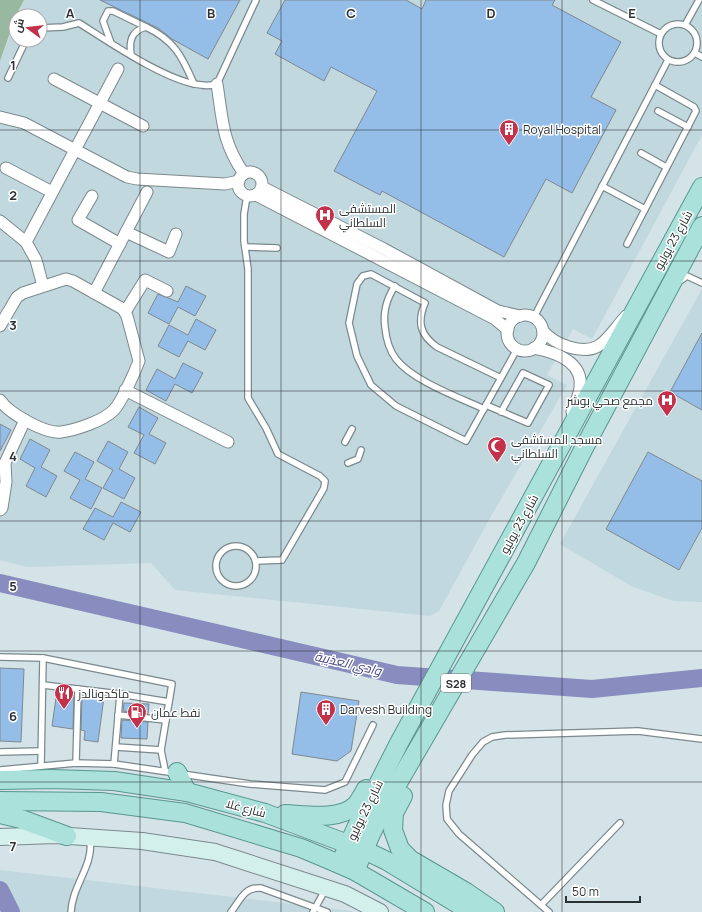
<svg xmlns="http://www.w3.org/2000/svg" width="702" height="912" viewBox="0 0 702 912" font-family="Manrope,Cairo,sans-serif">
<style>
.built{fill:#c0d8de}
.green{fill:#98b9a0}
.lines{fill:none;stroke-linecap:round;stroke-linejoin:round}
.river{stroke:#888cbe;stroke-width:18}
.building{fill:#94bee8;stroke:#7f8891}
.lane-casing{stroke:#7b898d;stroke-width:8}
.street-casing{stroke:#7b898d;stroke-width:13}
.secondary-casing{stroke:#7b898d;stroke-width:18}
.primary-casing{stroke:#59968f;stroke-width:20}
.lane{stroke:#fff;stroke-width:5.5}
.street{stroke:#fff;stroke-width:11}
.secondary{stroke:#d4f0ec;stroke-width:16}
.primary{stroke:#aae1da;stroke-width:18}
.grid{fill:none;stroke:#2c3133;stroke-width:1;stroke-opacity:0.55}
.labels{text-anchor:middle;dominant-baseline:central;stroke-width:3;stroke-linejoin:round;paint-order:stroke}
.shield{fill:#fff;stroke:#6b6f70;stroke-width:1}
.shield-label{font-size:11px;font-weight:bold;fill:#2c3133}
.poi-label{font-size:12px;fill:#2c3133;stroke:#fff;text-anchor:start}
.street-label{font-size:12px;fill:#2c3133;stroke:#fff}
.water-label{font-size:13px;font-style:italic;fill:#464687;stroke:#fff}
.grid-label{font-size:13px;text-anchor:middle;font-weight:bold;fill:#2c3133;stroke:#fff;stroke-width:3;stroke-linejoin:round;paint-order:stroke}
</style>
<rect width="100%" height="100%" fill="#d3e3e7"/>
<g class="built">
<polygon points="24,0 702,0 702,135 592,339 573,329 547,375 567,385 490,518 439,611 430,616 175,590 151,563 27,567 0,560 0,61 16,20 16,40 40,40 40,16 18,16"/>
<polygon points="702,289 702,602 674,601 633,587 560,544"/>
<polygon points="0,870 352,911 353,912 0,912"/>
</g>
<polygon class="green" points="0,0 24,0 16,16 0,61"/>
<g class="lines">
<g class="river">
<polyline points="0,583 397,675 592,689 702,678"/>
<polyline points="0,890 11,912"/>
</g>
</g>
<g class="building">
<polygon points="100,0 240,0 208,59 172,39 158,28"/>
<polygon points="285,0 406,0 422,9 426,0 555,0 552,5 621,42 591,97 616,110 572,193 546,179 504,257 382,191 380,195 334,171 377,91 331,67 324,81 275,54 282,41 267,33"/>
<polygon points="186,286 206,296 195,316 178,307 169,324 148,313 158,294 178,302"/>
<polygon points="196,319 216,330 205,350 188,341 179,357 158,346 169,325 188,335"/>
<polygon points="702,333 702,410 670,392"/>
<polygon points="183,363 203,373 192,393 175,384 166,401 146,390 157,369 175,379"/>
<polygon points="139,407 158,418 149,434 166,443 155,464 134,453 144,435 128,427"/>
<polygon points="0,424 11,430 0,451"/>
<polygon points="30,439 50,450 41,467 57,476 46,497 26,486 35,468 20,459"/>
<polygon points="108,441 128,452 119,469 135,478 124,499 103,488 113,470 97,461"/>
<polygon points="75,452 94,462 85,479 102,488 91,509 70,498 80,480 64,471"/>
<polygon points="648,452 702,481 702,528 679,570 606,529"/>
<polygon points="121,502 141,512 130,532 113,523 104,540 83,529 95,508 113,517"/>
<polygon points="0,668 24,669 21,742 0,741"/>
<polygon points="57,691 74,694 73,729 52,726"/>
<polygon points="301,692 359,701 351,751 337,761 292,754"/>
<polygon points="82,695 104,697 98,742 84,740 85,731 81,730"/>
<polygon points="124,703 149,704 148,714 123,711"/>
<polygon points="122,720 148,722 147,739 121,738"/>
</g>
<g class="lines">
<defs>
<g id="lane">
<polyline points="593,0 661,34"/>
<circle cx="678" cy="43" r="19"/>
<polyline points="685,25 699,0"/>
<path d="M40,28L63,27L79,23C109,42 169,83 202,85C207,86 213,85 217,84L256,0"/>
<polyline points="111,43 103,21 108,11 113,11 146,27"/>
<polyline points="695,53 702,57"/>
<path d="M131,55C129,41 131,31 146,27C174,40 182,56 194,84"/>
<polyline points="8,78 26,40"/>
<polyline points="658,111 688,127"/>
<polyline points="641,153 666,167"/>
<polyline points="602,186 645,209"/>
<polyline points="247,196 244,214 244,241 248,269 248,398 266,428 278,454 320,476 325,481 324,488 282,560 256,561"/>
<polyline points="627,244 696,111 694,107 655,85"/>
<polyline points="245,247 277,248"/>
<polyline points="680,281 687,276 702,283"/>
<path d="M395,286C387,298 383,313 385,327C386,338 389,350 396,359C413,381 458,397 484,409"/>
<polyline points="534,317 668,60"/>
<path d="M501,378L437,347C420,335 417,322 425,303L371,274L363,276L357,284L349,323L357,356L371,385L396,406L466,441L517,349"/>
<polyline points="486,405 528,423 549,385 523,373 501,412"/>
<polyline points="345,442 352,429"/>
<polyline points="348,463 358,459 361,450"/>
<circle cx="236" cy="566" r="20"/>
<polyline points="0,657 43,658 41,765"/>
<polyline points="43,658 172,684 161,750 165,770"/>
<polyline points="43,685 120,694"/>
<polyline points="118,715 166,720"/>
<polyline points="116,747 161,750"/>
<polyline points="0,752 41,751"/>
<polyline points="76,763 78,689"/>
<polyline points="114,764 120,694 169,702"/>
<polyline points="0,770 76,763 114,764 250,784 325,790 345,782 373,725"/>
<polyline points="541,905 620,823"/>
<path d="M71,912C72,886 94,865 90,840"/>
<path d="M231,912C241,899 244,887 261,888L327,912"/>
<polyline points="313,912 325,890"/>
<polyline points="549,912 459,834 447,819 446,805 449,791 472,755 483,742 492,737 505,735 638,731 702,739"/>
</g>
<g id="street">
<polyline points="54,79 143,126"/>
<path d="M217,84C223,123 222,141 244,174"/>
<polyline points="0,117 24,123 127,177 137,179 225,184 239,181"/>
<polyline points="6,168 52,192"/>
<circle cx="250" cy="184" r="12"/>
<polyline points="262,187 384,249 498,311 520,316"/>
<polyline points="256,195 495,319 508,330"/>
<polyline points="92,196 78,220 120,244"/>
<polyline points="0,221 26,242 36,260 43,286"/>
<polyline points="126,232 169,252 176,234"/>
<polyline points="26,242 118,69"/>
<polyline points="94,293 147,192"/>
<polyline points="125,312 145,280 167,291"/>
<circle cx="525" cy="333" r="18"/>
<path d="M0,326L17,297L23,293L66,279L73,281L123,309L127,316L139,361C134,374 122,401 114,410C103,421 76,430 61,432C45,434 8,413 0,400"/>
<path d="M543,331C550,339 559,344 569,347C601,357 607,337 626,316"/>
<path d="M534,348C555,352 584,362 580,388C579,396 575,404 572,412"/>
<polyline points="125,390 228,442"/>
<polyline points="0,510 2,508 6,482 5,463 25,420"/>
</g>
<polyline id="secondary" points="0,837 55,835 142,841 215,852 345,894 380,912"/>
<g id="primary">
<polyline points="177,772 187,792"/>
<polyline points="0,780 52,779 114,781 187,792 265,813 364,850 387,861 471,912"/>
<polyline points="403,796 394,813 393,830 400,849 411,860 466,892 495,912"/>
<polyline points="0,801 101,802 185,813 301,848 325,858 355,871 425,912"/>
<polyline points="0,814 21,819 67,836"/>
<path d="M285,814C306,815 339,821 356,805C360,800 363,794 366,789"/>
<polyline points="340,864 356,828 399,743 702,187"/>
<polyline points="355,871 371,834 391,795 526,563 584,448 702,226"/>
</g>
</defs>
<use href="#lane" class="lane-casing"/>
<use href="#street" class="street-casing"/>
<use href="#secondary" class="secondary-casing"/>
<use href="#primary" class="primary-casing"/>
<use href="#lane" class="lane"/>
<use href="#street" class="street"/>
<use href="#secondary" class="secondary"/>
<use href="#primary" class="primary"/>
</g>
<path class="grid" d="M140,0V912M281,0V912M421,0V912M562,0V912M0,130H702M0,261H702M0,391H702M0,521H702M0,651H702M0,782H702"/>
<defs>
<symbol id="building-pin" viewBox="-11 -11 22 30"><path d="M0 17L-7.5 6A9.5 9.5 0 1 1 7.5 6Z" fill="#c3324a" stroke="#fff"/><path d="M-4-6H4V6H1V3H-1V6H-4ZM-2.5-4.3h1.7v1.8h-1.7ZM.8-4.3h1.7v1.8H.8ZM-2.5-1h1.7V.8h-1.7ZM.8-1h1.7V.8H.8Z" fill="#fff"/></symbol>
<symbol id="hospital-pin" viewBox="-11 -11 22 30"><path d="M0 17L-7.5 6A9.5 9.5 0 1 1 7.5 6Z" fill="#c3324a" stroke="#fff"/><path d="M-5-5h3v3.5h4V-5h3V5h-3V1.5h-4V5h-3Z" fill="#fff"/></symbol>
<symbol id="mosque-pin" viewBox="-11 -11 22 30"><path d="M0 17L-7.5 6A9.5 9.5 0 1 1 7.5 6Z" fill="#c3324a" stroke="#fff"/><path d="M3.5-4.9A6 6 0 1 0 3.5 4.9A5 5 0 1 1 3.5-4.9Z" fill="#fff"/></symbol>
<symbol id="restaurant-pin" viewBox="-11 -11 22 30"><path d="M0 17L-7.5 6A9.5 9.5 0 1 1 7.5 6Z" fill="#c3324a" stroke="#fff"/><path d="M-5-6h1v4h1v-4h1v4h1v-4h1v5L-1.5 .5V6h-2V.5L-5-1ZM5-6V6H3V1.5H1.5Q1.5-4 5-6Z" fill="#fff"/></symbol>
<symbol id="fuel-pin" viewBox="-11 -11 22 30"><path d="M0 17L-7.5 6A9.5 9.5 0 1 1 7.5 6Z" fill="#c3324a" stroke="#fff"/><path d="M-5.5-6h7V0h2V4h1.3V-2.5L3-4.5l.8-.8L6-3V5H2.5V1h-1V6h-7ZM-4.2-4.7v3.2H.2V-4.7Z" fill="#fff"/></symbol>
</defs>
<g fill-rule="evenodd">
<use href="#building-pin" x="498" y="118" width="22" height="30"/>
<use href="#hospital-pin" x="314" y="204" width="22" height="30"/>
<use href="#hospital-pin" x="656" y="389" width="22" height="30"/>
<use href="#mosque-pin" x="486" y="435" width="22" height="30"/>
<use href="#restaurant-pin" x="53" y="682" width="22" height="30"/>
<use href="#building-pin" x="315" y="698" width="22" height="30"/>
<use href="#fuel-pin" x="126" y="701" width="22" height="30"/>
</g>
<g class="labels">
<rect class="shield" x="441" y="674" width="30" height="18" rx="3"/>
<g class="shield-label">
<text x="456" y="683">S28</text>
</g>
<g class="poi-label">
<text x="523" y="129">Royal Hospital</text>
<text x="339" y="208">المستشفى<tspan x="339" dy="14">السلطاني</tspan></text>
<text x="653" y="400" text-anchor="end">مجمع صحي بوشر</text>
<text x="511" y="439">مسجد المستشفى<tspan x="511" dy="14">السلطاني</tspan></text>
<text x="78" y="693">ماكدونالدز</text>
<text x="340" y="709">Darvesh Building</text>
<text x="151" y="712">نفط عمان</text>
</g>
<g class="street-label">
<text transform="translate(673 240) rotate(-61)">شارع 23 يوليو</text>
<text transform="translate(519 524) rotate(-61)">شارع 23 يوليو</text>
<text transform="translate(246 808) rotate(15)">شارع غلا</text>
<text transform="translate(365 810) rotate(-64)">شارع 23 يوليو</text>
</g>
<g class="water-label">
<text transform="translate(348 663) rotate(13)">وادي العذيبة</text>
</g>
</g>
<g class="grid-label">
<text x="70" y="18">A</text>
<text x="211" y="18">B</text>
<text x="351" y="18">C</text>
<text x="491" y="18">D</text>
<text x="632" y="18">E</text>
<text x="13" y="70">1</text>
<text x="13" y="200">2</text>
<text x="13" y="330">3</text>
<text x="13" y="461">4</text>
<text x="13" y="591">5</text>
<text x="13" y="721">6</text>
<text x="13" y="851">7</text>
</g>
<g transform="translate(28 28) rotate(285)"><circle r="19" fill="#ffffff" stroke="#abadad"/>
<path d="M0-3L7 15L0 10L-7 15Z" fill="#c3324a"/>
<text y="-6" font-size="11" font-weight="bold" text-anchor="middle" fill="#2c3133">ش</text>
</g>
<path d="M566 896v6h74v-6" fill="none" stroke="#2c3133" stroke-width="2"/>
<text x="572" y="896" font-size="12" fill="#2c3133" stroke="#ffffff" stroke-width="3" paint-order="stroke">50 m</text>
</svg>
